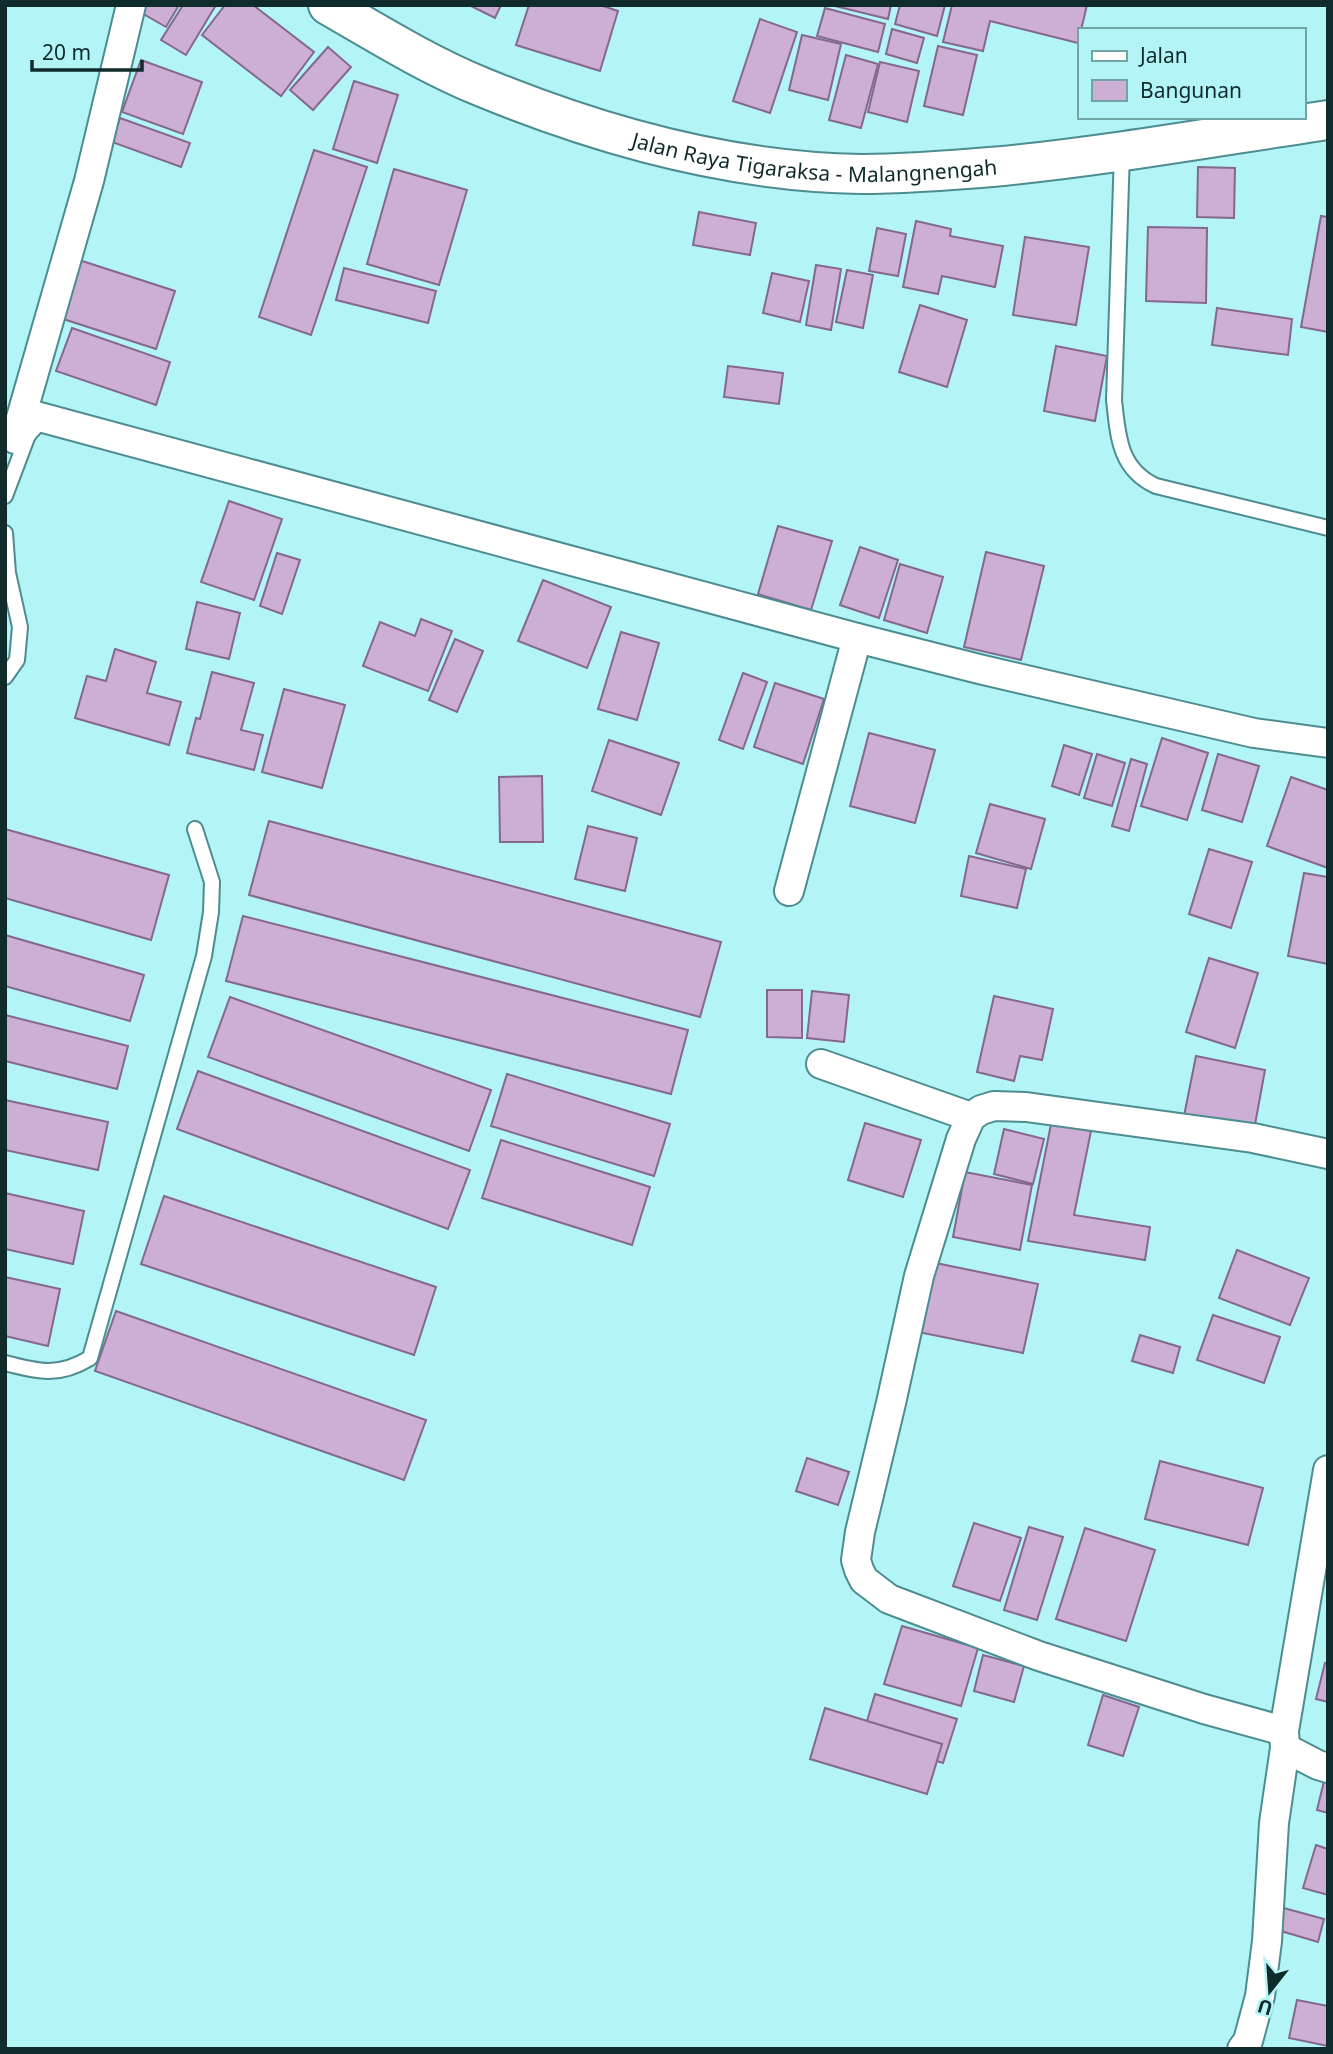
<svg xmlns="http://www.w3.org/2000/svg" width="1333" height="2054" viewBox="0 0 1333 2054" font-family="'Noto Sans',sans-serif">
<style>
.building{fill:#cdaed5;stroke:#85688d;stroke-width:2}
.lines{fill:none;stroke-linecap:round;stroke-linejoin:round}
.lane-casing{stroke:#4d8c8f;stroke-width:18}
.street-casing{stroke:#4d8c8f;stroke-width:32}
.primary-casing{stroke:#4d8c8f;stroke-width:42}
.lane{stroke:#fff;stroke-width:14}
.street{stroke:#fff;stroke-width:28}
.primary{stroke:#fff;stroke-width:38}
.labels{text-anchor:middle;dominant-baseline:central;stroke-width:6;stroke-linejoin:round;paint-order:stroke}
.street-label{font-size:21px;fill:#102b2c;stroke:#b3f4f7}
</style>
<rect width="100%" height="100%" fill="#b3f4f7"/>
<g class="building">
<polygon points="135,5 179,5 166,27 133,8"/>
<polygon points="183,5 216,5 186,55 161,40"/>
<polygon points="225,5 253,5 314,52 281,96 202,35"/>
<polygon points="469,5 501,5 495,18"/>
<polygon points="529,5 600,5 618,11 600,71 516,45"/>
<polygon points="831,5 891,5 888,19"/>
<polygon points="900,5 945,5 937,36 895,24"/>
<polygon points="952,5 1087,5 1081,30 1079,30 1078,43 990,21 983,51 943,42"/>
<polygon points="825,8 885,24 878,52 817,36"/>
<polygon points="760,19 797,32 770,113 733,101"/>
<polygon points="892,29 924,38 917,63 886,54"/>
<polygon points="802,35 841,44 828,100 789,90"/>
<polygon points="938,46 977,55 963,115 924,106"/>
<polygon points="328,47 351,67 313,110 290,90"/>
<polygon points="846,55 878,64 861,128 829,120"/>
<polygon points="141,60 202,82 183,134 122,112"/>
<polygon points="880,62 919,71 907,122 868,112"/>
<polygon points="354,81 398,95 377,163 333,149"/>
<polygon points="120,118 190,143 181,167 112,142"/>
<polygon points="314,150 367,167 311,335 259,317"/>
<polygon points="1198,167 1235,168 1234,218 1197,217"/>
<polygon points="394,169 467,190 439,285 367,264"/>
<polygon points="699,212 756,223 750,255 693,245"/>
<polygon points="1321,216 1328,217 1328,332 1301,327"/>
<polygon points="916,221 951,229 950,236 1003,246 995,287 942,276 938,294 903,287"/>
<polygon points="1148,227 1207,228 1206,303 1146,301"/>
<polygon points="877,228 906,234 898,276 869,271"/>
<polygon points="1025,237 1089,247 1076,325 1013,315"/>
<polygon points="76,259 175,291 156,349 57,317"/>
<polygon points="816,265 841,269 831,330 806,325"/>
<polygon points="344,268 436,291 428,323 336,300"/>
<polygon points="847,270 873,275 863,328 836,322"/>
<polygon points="772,273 809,281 800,322 763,313"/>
<polygon points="920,305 967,320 947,387 899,372"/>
<polygon points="1217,308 1292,319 1288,355 1212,345"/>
<polygon points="72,328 170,362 156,405 56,371"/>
<polygon points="1056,346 1107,356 1095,421 1044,411"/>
<polygon points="728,366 783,373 779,404 724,397"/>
<polygon points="229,501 282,519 254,600 201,582"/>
<polygon points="778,526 832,541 811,610 758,594"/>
<polygon points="860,547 898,560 879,618 840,605"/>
<polygon points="986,552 1044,566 1021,660 964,647"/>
<polygon points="277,553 300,560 282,614 260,606"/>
<polygon points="900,564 943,577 927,633 884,620"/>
<polygon points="543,580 611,607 587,668 518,641"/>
<polygon points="197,602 240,613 229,659 186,649"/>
<polygon points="421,619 452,631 428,691 363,666 380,622 415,636"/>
<polygon points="621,632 659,643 637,720 598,709"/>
<polygon points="455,639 483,651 457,712 429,700"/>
<polygon points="115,649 156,662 147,693 181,702 169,745 75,718 87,676 106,681"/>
<polygon points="212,672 254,683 241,730 263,735 254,770 187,753 196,718 200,719"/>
<polygon points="743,673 767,682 743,749 719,740"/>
<polygon points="775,683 824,699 803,764 754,747"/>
<polygon points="284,689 345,705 322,788 262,772"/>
<polygon points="869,733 935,750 915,823 850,806"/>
<polygon points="1162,738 1208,753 1187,820 1141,806"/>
<polygon points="609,740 679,763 661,815 592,791"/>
<polygon points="1064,745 1092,754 1079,795 1052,786"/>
<polygon points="1097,754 1125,763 1112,806 1084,798"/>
<polygon points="1218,754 1259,766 1242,822 1202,810"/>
<polygon points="1131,759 1147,764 1129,831 1112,826"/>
<polygon points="542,776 543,842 500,842 499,777"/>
<polygon points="1291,777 1328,790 1328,868 1267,846"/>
<polygon points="990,804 1045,819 1031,869 976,853"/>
<polygon points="269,821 721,942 700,1017 249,895"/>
<polygon points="588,826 637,838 625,891 575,879"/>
<polygon points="5,829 169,875 151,940 5,898"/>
<polygon points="1209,849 1252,862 1231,928 1189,914"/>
<polygon points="969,856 1026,869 1017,908 961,896"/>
<polygon points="1304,873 1328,877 1328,964 1288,956"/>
<polygon points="243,916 688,1030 671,1094 226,981"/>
<polygon points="5,935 144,975 130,1021 5,986"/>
<polygon points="1209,958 1258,973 1235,1048 1186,1032"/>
<polygon points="767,990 802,990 802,1038 767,1037"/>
<polygon points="812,991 849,995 844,1042 807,1038"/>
<polygon points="994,996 1053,1009 1042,1060 1020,1056 1014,1081 977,1072"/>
<polygon points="230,997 491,1090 469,1151 208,1057"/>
<polygon points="5,1015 128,1046 117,1089 5,1061"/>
<polygon points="1196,1056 1265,1070 1254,1130 1184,1116"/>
<polygon points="198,1071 470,1170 448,1229 177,1129"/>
<polygon points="507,1074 670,1124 654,1176 491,1126"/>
<polygon points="5,1100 108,1122 98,1170 5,1150"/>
<polygon points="865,1123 921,1140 903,1197 848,1180"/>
<polygon points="1051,1124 1091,1131 1074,1215 1150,1227 1145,1260 1028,1241"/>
<polygon points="1004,1129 1044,1139 1033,1184 994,1174"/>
<polygon points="501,1140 650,1187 632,1245 482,1198"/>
<polygon points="965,1172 1032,1185 1020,1250 953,1237"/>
<polygon points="5,1193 84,1211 73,1264 5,1249"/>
<polygon points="164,1196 436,1287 414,1355 141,1264"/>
<polygon points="1237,1250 1309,1278 1290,1325 1219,1298"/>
<polygon points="926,1261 1038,1284 1023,1353 913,1331"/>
<polygon points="5,1277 60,1289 48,1346 5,1336"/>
<polygon points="116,1311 426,1420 404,1480 95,1371"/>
<polygon points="1213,1315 1280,1337 1264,1383 1197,1360"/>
<polygon points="1140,1335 1180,1347 1173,1373 1132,1361"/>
<polygon points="807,1458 849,1472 838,1505 796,1491"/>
<polygon points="1160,1461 1263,1488 1248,1545 1145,1519"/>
<polygon points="974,1523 1021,1538 1000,1601 953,1586"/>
<polygon points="1029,1527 1063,1537 1037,1620 1004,1610"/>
<polygon points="1085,1528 1155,1550 1126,1641 1056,1619"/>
<polygon points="902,1626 978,1648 961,1706 884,1684"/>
<polygon points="983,1655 1024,1666 1014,1702 974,1691"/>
<polygon points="1325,1663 1328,1664 1328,1702 1316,1699"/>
<polygon points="875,1694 957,1719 943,1763 862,1738"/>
<polygon points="1103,1695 1139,1707 1123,1756 1088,1745"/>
<polygon points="825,1708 942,1744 927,1794 810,1759"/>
<polygon points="1325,1777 1328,1777 1328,1813 1317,1810"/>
<polygon points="1316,1845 1328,1849 1328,1895 1303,1888"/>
<polygon points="1280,1907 1324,1919 1318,1942 1274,1929"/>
<polygon points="1297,2000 1328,2006 1328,2046 1289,2038"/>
</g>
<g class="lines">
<defs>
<g id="lane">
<path d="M1122,152L1114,400C1118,436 1119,469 1156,486L1328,528"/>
<polyline points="5,496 28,435"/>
<polyline points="5,533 8,573 20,627 17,660 5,677"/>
<path d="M5,1363C39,1372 59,1377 90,1358L204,956L211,912L212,882L195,829"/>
</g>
<g id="street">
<polyline points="16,435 89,181 131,5"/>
<polyline points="15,439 36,416 857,638 979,669 1254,733 1328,743"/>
<polyline points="789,891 857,638"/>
<polyline points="821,1064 971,1117"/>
<polyline points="1284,1731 1204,1709 1039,1656 889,1599 864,1580 859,1570 856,1560 860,1532 891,1403 919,1276 961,1139 971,1117 981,1110 994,1106 1026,1107 1253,1138 1328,1154"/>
<polyline points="1285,1748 1318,1765 1328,1768"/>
<polyline points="1242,2049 1248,2041 1260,1996 1267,1941 1274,1823 1285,1748 1284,1731 1328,1470"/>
</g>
<g id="primary">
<path id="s1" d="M328,5C378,34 428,65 482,87C601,136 731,172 861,174C909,174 956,170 1003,166C1112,155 1220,136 1328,120"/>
</g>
</defs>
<use href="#lane" class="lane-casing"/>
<use href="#street" class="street-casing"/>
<use href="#primary" class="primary-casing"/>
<use href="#lane" class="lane"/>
<use href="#street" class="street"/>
<use href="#primary" class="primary"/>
</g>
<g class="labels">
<g class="street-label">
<text stroke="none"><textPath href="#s1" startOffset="518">Jalan Raya Tigaraksa - Malangnengah</textPath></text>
</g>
</g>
<rect width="1333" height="2054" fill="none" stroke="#102b2c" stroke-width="14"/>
<rect x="1078" y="28" width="228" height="91" fill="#b3f4f7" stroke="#72a4a6" stroke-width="2"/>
<rect x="1092" y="51" width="35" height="10" fill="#ffffff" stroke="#72a4a6" stroke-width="2"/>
<text x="1140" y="63" font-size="21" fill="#102b2c">Jalan</text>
<rect x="1092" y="80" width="35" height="21" fill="#cdaed5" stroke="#72a4a6" stroke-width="2"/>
<text x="1140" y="98" font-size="21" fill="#102b2c">Bangunan</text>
<g transform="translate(1270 1991) rotate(197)" stroke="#b3f4f7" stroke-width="5" paint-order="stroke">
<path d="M0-5L12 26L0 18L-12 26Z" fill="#102b2c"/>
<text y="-10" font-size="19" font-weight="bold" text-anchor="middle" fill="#102b2c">U</text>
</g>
<path d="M32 60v10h110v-10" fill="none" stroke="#102b2c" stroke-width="3.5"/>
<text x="42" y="60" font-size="21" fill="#102b2c" stroke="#b3f4f7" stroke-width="5" paint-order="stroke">20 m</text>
</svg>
